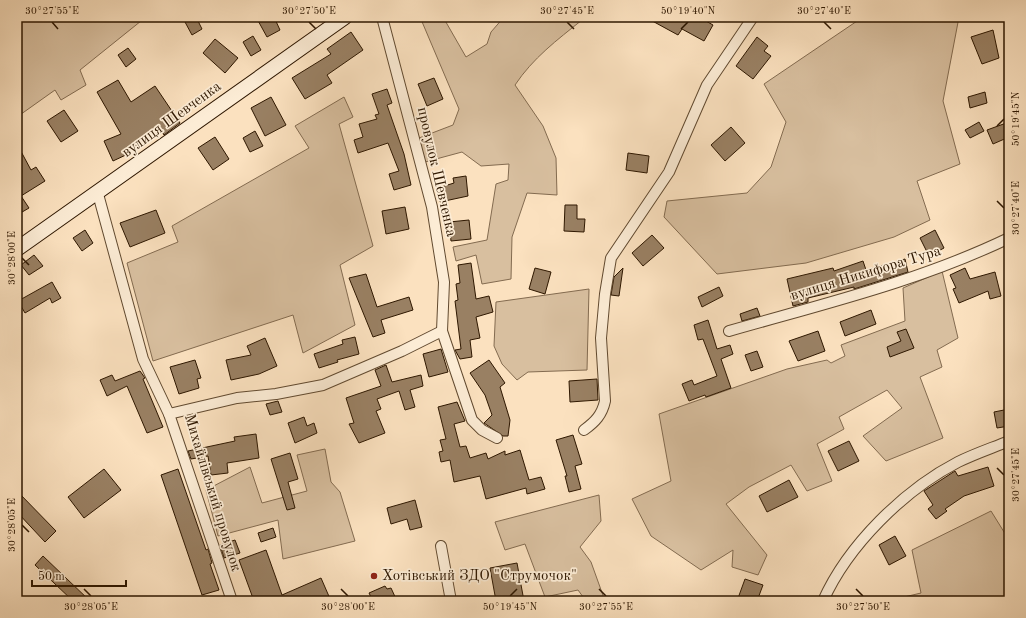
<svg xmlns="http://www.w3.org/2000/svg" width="1026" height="618" viewBox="0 0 1026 618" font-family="'Old Standard TT',serif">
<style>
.green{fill:#d8bf9f;stroke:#836b50}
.building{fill:#998063;stroke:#2e1700}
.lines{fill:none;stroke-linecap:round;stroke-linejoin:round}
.street-casing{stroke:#614a30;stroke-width:12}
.secondary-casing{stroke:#2e1700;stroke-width:16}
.street{stroke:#fcecd5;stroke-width:10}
.secondary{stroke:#fcecd5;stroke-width:14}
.ticks{fill:none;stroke:#2e1700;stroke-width:1.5}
.poi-dot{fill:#8f2418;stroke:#fcecd5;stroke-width:1.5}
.labels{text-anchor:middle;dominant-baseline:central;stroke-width:3.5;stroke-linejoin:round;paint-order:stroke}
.street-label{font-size:15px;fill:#2e1700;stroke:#fcecd5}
.poi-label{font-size:15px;fill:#2e1700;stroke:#fcecd5;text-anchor:start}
.neatline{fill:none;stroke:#2e1700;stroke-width:1.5}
.ticks-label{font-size:10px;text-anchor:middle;fill:#2e1700}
</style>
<rect width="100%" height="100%" fill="#fbe1bf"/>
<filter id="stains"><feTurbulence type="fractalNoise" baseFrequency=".005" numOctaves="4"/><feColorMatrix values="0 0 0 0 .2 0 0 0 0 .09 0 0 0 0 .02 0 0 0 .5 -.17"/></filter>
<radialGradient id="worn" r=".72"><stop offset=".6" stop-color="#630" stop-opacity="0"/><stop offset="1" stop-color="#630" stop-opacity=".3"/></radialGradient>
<g class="green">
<polygon points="17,17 138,17 141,21 80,70 86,85 61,100 55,90 17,117"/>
<path d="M420,17H443L466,57L487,44L491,32L504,17H584L582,20C557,40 533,58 515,85L543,126L556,158L557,195L527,193L512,237L511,279L482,284L476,255L456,261L453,247L487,240L496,184L508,180L509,164L481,166L462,152L425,162L419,138L453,125L459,109Z"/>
<polygon points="863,17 959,17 943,101 960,164 917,181 930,220 894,237 806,263 717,274 664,217 667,201 747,193 771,167 786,122 764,84"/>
<polygon points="344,97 353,117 339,124 373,246 340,265 355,325 303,353 293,315 153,361 127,263 178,242 172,226 309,148 295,126"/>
<polygon points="942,271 958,338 937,350 942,367 920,377 943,438 886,461 863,436 902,408 887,390 839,417 844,429 817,444 832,481 807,491 791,465 749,487 726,504 767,555 758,575 732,567 733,550 701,570 651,536 632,499 671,481 659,414 787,369 827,360 831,363 845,356 841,345 905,321 903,288"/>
<polygon points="589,289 587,370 528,372 517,380 502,364 494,346 496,302"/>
<polygon points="325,449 331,482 340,492 355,541 283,559 278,520 218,536 206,490 250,467 262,503 307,491 297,455"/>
<polygon points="599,495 601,521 580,547 591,562 605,601 586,601 578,590 545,597 525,544 505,550 495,522"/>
<polygon points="991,511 1009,540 1009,596 995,601 901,601 900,598 921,593 912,550"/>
</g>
<g class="building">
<polygon points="196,17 202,29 192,35 185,22"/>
<polygon points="256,17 274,17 280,30 267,37"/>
<polygon points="645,17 699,17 713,25 704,41 682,29 678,35"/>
<polygon points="993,30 999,58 982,64 971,37"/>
<polygon points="351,32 363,50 327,75 332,83 305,99 292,78 331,54 327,49"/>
<polygon points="253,36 261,50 251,56 243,42"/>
<polygon points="757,37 768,46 764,51 771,56 753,79 736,66"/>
<polygon points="215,39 238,58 225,73 203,53"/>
<polygon points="128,48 136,59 126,67 118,55"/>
<polygon points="434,78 443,99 427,106 418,84"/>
<polygon points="118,80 131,102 155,86 180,123 164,135 161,130 129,150 130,153 113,161 104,141 121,134 97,92"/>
<polygon points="387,89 392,103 387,105 404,154 411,185 394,190 389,174 399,171 388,143 358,153 354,140 363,137 359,124 377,119 375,115 379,114 372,94"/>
<polygon points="985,92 987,103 970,108 968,97"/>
<polygon points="271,97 286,125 265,136 251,108"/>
<polygon points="64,110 78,131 61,142 47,121"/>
<polygon points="979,122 984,131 970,138 965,130"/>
<polygon points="1009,122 1009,137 993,144 987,130"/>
<polygon points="731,127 745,143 725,161 711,145"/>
<polygon points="255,131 263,146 250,152 243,138"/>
<polygon points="215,137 229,159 213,170 198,148"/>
<polygon points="17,144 31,170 36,167 45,181 21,196 29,208 17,215"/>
<polygon points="628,153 649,156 647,173 626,170"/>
<polygon points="466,176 468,196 440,202 438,188 454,183 453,178"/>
<polygon points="565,205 577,205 577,219 585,219 584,232 564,231"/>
<polygon points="405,207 409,229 386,234 382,211"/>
<polygon points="156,210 165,233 130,247 120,223"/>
<polygon points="469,220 471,239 451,241 449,222"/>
<polygon points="85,230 93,243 82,251 73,238"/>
<polygon points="935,230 944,248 929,256 920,238"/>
<polygon points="652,235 664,248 643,266 632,253"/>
<polygon points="34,255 43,266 29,275 21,265"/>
<polygon points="905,259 908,272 854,289 854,287 808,298 808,302 793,306 787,279 833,268 834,271 863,261 866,270"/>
<polygon points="471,263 476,299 489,296 493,312 476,317 480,338 470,340 472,357 460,359 455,350 461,349 455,301 458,300 456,284 460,283 458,265"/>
<polygon points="535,268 551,272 545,294 529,289"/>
<polygon points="623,268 619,296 611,295 614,277"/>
<polygon points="965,268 970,279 995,272 1001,296 990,299 988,291 959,303 953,289 956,288 950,275"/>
<polygon points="366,274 377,307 409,297 413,310 381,320 385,333 373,337 349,278"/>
<polygon points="52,282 61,298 52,303 50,298 25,313 18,301"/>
<polygon points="719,287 723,296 702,307 698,297"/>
<polygon points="757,308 760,316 742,321 740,314"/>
<polygon points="871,310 876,324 845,336 840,322"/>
<polygon points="708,320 717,349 730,345 733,354 721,359 731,388 706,397 705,395 689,401 682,384 692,380 694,385 717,376 703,339 698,340 694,325"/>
<polygon points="906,329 914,348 890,357 887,347 901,341 897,332"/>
<polygon points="818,331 825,351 798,361 789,341"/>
<polygon points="355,337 359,354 337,360 338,362 319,368 314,354 343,344 342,340"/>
<polygon points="265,338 277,366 259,374 231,380 226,360 251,355 247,346"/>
<polygon points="441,349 448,372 429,377 423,354"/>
<polygon points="757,351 763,367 751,371 745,355"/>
<polygon points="195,360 201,378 197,379 199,388 179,394 170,367"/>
<polygon points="489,360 505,383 500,387 510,420 508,436 503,436 484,423 492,415 485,395 470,373"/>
<polygon points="386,365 392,382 421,375 423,386 410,390 415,407 405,410 399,391 377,399 381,409 376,411 385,433 359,443 349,424 354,423 346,398 381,386 375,370"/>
<polygon points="140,371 145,378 143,379 163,427 147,433 127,386 107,396 100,380 112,375 115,381"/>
<polygon points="597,379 598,400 570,402 569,381"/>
<polygon points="278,401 282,412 270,415 266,404"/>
<polygon points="457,402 465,421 454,424 460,447 466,446 470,458 486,453 488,459 505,451 505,455 520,450 529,480 541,477 545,489 527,494 526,488 486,499 480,476 454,482 450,460 441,462 439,452 443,451 440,440 446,439 438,407"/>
<polygon points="1009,409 1009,426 997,428 994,412"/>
<polygon points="304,417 307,426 314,423 317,433 295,443 288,423"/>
<polygon points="256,434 259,458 227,463 228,473 211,475 208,456 191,459 188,451 235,441 234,437"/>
<polygon points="573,435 582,464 575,466 581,489 569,492 565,476 567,476 556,440"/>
<polygon points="849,441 859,461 838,471 828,451"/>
<polygon points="290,453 298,479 288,482 295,508 287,510 271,459"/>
<polygon points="988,467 994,486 964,496 945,509 947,511 936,519 928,509 933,505 924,491 955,471 958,476"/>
<polygon points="104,469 121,490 84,518 68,497"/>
<polygon points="178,469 206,550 208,549 212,563 210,564 219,590 202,595 161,475"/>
<polygon points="789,480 798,497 767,512 759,496"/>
<polygon points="17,491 56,531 45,542 17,512"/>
<polygon points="415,500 422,527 410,530 407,519 391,524 387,508"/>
<polygon points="273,528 276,537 261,542 258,533"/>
<polygon points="895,536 906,556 889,565 879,545"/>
<polygon points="235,540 240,553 224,558 220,545"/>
<polygon points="266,550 282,595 321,578 331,601 254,601 239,560"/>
<polygon points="43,556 90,601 73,601 35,565"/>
<polygon points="517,563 524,601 496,601 490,568"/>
<polygon points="745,579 763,585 757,601 737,601"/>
<polygon points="385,586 387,589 391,588 397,601 373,601 369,593"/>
</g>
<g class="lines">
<defs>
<g id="street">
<polyline points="382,17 432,207 444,282 442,331 472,420 482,430 497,438"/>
<polyline points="98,194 143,359 169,414 232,601"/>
<path d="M729,331C823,304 920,281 1009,238"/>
<polyline points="169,414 237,398 276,394 323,385 402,351 442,331"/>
<path d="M584,430C595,422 602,415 605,401L601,338L605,294L611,258L669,172L707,85L753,17"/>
<polyline points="441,546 451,601"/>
<path d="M823,601C848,545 904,490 958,462C974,454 992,448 1009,441"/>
</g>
<polyline id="secondary" points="17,249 345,17"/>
</defs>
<use href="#street" class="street-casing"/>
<use href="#secondary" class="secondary-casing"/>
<use href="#street" class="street"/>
<use href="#secondary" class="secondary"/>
</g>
<path class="ticks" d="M52,22L58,29M309,22L316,29M567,22L574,29M824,22L831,29M681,29L688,22M997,126L1004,119M997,201L1004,208M22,258L29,265M997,468L1004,475M22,525L29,532M84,589L91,596M341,589L348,596M599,589L606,596M856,589L863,596M510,596L517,589"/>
<circle class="poi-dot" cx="374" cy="576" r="4"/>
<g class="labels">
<g class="street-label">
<text transform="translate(172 120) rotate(-36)">вулиця Шевченка</text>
<text transform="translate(436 172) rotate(77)">провулок Шевченка</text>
<text transform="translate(866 274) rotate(-17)">вулиця Никифора Тура</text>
<text transform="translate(212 493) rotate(73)">Михайлівський провулок</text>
</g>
<g class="poi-label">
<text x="382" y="576">Хотівський ЗДО "Струмочок"</text>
</g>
</g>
<rect width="1026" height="618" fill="none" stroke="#fbe1bf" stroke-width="44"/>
<path d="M32 580v6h94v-6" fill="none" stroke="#2e1700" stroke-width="2"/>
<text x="38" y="580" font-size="12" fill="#2e1700" stroke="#fcecd5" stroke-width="3" paint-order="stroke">50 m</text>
<rect x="22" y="22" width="982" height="574" class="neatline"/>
<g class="ticks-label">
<text x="52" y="14">30°27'55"E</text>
<text x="309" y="14">30°27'50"E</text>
<text x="567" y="14">30°27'45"E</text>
<text x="688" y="14">50°19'40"N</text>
<text x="824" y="14">30°27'40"E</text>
<text transform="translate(1015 119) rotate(-90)" y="4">50°19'45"N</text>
<text transform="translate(1015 208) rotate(-90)" y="4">30°27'40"E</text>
<text transform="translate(11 258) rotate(-90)" y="4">30°28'00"E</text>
<text transform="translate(1015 475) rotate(-90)" y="4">30°27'45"E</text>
<text transform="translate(11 525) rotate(-90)" y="4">30°28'05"E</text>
<text x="91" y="610">30°28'05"E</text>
<text x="348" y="610">30°28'00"E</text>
<text x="510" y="610">50°19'45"N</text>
<text x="606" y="610">30°27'55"E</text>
<text x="863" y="610">30°27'50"E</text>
</g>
<rect width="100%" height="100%" filter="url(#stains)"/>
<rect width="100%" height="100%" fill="url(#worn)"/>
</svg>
